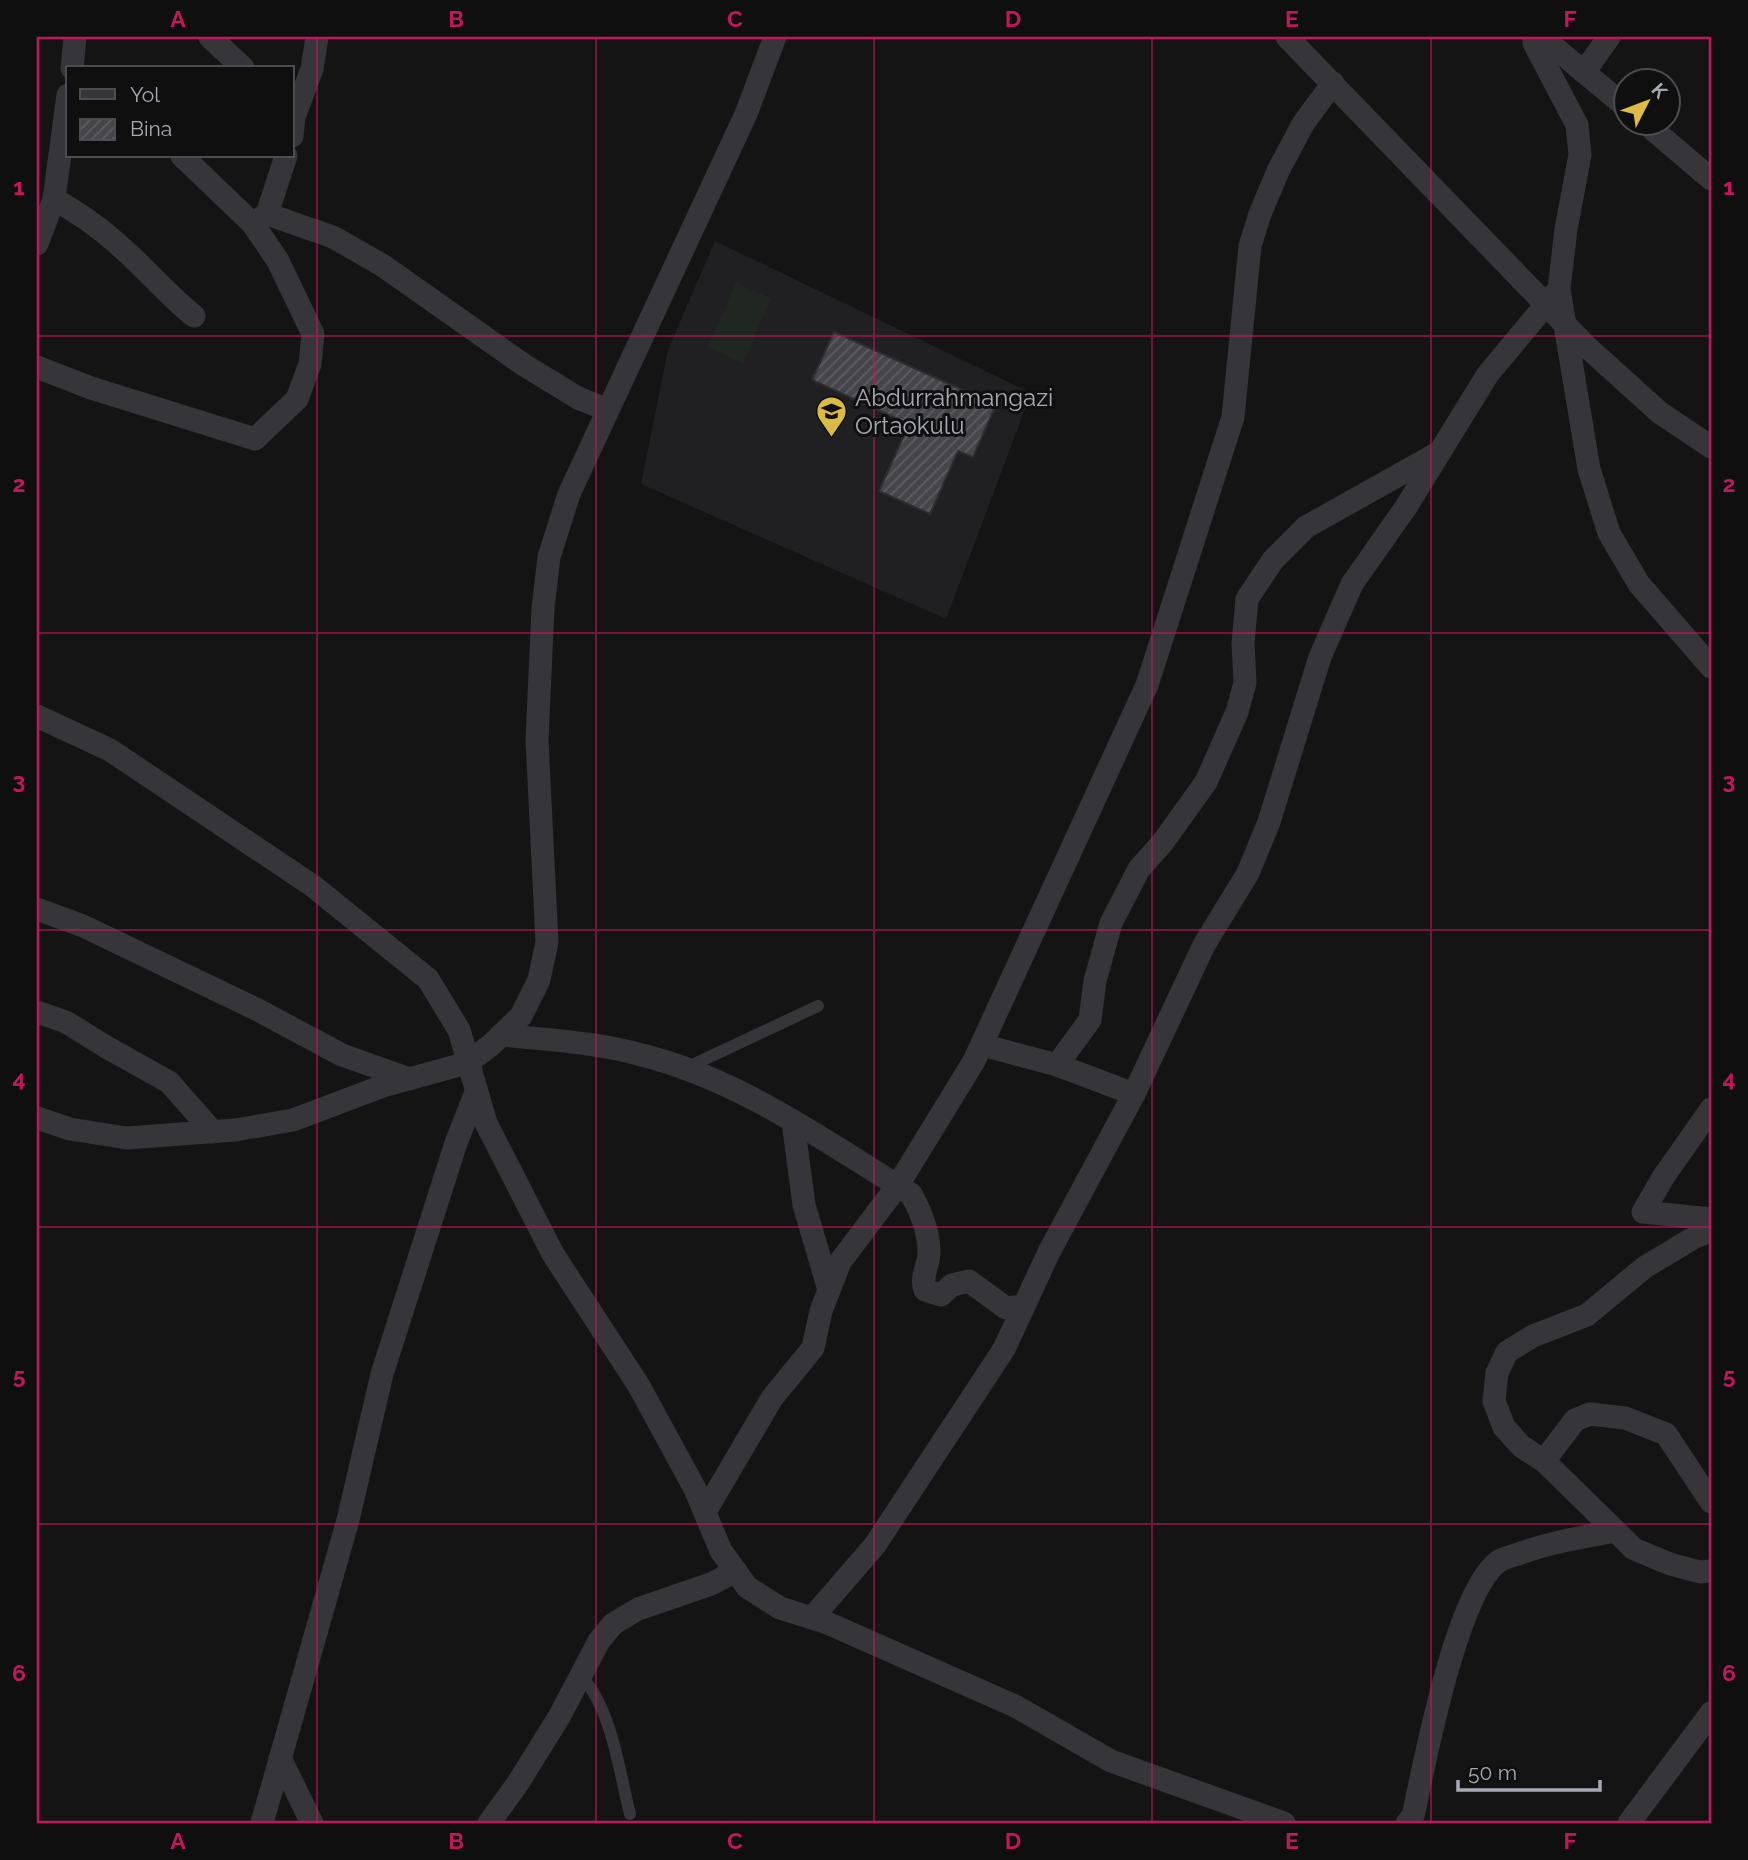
<svg xmlns="http://www.w3.org/2000/svg" width="1748" height="1860" viewBox="0 0 1748 1860" font-family="Raleway,sans-serif">
<style>
.built{fill:#202022}
.garden{fill:#202722}
.building{fill:url(#building-hatch);stroke:#2e2e31;stroke-width:2}
.lines{fill:none;stroke-linecap:round;stroke-linejoin:round}
.service{stroke:#35353a;stroke-width:12}
.minor{stroke:#35353a;stroke-width:23}
.grid{fill:none;stroke:#c2185b;stroke-width:2;stroke-opacity:0.55}
.labels{text-anchor:middle;dominant-baseline:central;stroke-width:6;stroke-linejoin:round;paint-order:stroke}
.poi-label{font-size:24px;fill:#a7aab4;stroke:#0f0f10;text-anchor:start}
.neatline{fill:none;stroke:#c2185b;stroke-width:2.5}
.grid-label{font-size:23px;text-anchor:middle;font-weight:bold;fill:#c2185b}
</style>
<defs>
<pattern id="building-hatch" width="6" height="6" patternUnits="userSpaceOnUse" patternTransform="scale(1.75)"><rect width="6" height="6" fill="#46464a"/><path d="M-1 1l2-2M0 6l6-6M5 7l2-2" fill="none" stroke="#5e5e62"/></pattern>
</defs>
<rect width="100%" height="100%" fill="#141415"/>
<polygon class="built" points="715,241 1031,393 946,619 641,484 668,350"/>
<polygon class="garden" points="736,283 771,298 743,363 708,347"/>
<polygon class="building" points="834,332 996,405 973,457 958,451 930,514 879,491 909,424 812,380"/>
<g class="lines">
<g class="service">
<polyline points="686,1068 818,1006"/>
<path d="M581,1676C612,1709 619,1771 630,1814"/>
</g>
<g class="minor">
<polyline points="210,37 243,68"/>
<polyline points="1287,37 1586,346 1659,412 1711,447"/>
<polyline points="1534,37 1534,43 1577,125 1580,155 1566,229 1559,289 1589,469 1609,533 1639,584 1711,667"/>
<polyline points="1542,37 1626,107"/>
<polyline points="72,68 75,37"/>
<polyline points="1584,72 1609,37"/>
<polyline points="1644,122 1711,179"/>
<polyline points="292,136 294,117 312,69 317,37"/>
<path d="M54,199C75,211 95,224 113,240C142,264 165,293 194,316"/>
<polyline points="267,214 333,237 382,265 524,365 578,398 608,410"/>
<polyline points="254,223 267,214 286,156"/>
<polyline points="37,244 54,199 68,95"/>
<polyline points="37,367 91,388 255,439 297,399 310,364 313,334 278,261 253,224 182,156"/>
<polyline points="37,716 110,750 313,886 428,979 459,1030 486,1123 553,1254 639,1386 695,1489 721,1551 747,1587 780,1608 825,1622 1015,1706 1111,1761 1284,1823"/>
<polyline points="37,909 83,926 256,1009 342,1055 410,1079"/>
<polyline points="37,1012 66,1022 108,1048 169,1082 213,1132"/>
<path d="M501,1035C547,1040 594,1042 638,1054C738,1078 825,1141 911,1194C921,1212 929,1231 929,1252C929,1266 920,1276 925,1290L941,1295L952,1285L969,1281L1006,1308L1024,1306"/>
<polyline points="982,1045 1057,1065 1134,1094"/>
<polyline points="1057,1065 1090,1020 1095,981 1111,923 1139,869 1163,842 1206,782 1237,712 1245,683 1243,643 1247,599 1273,560 1306,527 1438,453"/>
<polyline points="1711,1109 1664,1176 1643,1212 1711,1219"/>
<polyline points="37,1118 70,1129 127,1138 235,1130 293,1120 383,1086 467,1063 491,1045 521,1016 539,980 547,942 537,740 543,608 549,557 569,494 746,114 775,37"/>
<polyline points="793,1122 804,1205 829,1290"/>
<polyline points="1711,1231 1695,1237 1645,1267 1587,1315 1533,1336 1507,1352 1497,1373 1494,1401 1504,1427 1521,1446 1544,1461 1634,1549 1670,1564 1700,1572 1711,1571"/>
<polyline points="1544,1461 1575,1420 1590,1414 1625,1418 1666,1434 1711,1502"/>
<polyline points="705,1512 772,1398 813,1348 821,1311 840,1262 898,1185 974,1061 1147,685 1233,417 1250,246 1260,214 1278,171 1303,124 1333,83"/>
<polyline points="812,1618 875,1545 1004,1349 1049,1252 1134,1094 1204,945 1248,873 1269,822 1320,657 1352,584 1406,507 1488,374 1559,289"/>
<polyline points="280,1758 312,1823"/>
<polyline points="262,1823 348,1520 382,1374 456,1143 476,1092"/>
<polyline points="489,1823 518,1783 559,1717 599,1641 613,1624 638,1609 711,1584 736,1571"/>
<path d="M1407,1823L1413,1816C1424,1766 1458,1583 1501,1560C1507,1557 1515,1555 1521,1553C1552,1542 1583,1537 1615,1531"/>
<polyline points="1629,1823 1711,1713"/>
</g>
</g>
<path class="grid" d="M317,37V1823M596,37V1823M874,37V1823M1152,37V1823M1431,37V1823M37,336H1711M37,633H1711M37,930H1711M37,1227H1711M37,1524H1711"/>
<defs>
<symbol id="school-pin" viewBox="-11 -11 22 30"><path d="M0 17L-7.5 6A9.5 9.5 0 1 1 7.5 6Z" fill="#dbba46" stroke="#0f0f10"/><path d="M0-5L7-2L0 1L-7-2ZM-4 1L0 2.5L4 1V4Q0 6-4 4Z" fill="#111"/></symbol>
</defs>
<g fill-rule="evenodd">
<use href="#school-pin" x="814" y="394" width="35" height="47"/>
</g>
<g class="labels">
<g class="poi-label">
<text x="855" y="397">Abdurrahmangazi<tspan x="855" dy="28">Ortaokulu</tspan></text>
</g>
</g>
<rect width="1748" height="1860" fill="none" stroke="#0f0f10" stroke-width="77"/>
<rect x="66" y="66" width="228" height="91" fill="#0f0f10" stroke="#4c4d52" stroke-width="2"/>
<rect x="80" y="89" width="35" height="10" fill="#35353a" stroke="#4c4d52" stroke-width="2"/>
<text x="130" y="102" font-size="21" fill="#a7aab4">Yol</text>
<rect x="80" y="119" width="35" height="21" fill="url(#building-hatch)" stroke="#4c4d52" stroke-width="2"/>
<text x="130" y="136" font-size="21" fill="#a7aab4">Bina</text>
<g transform="translate(1647 102) rotate(48)"><circle r="33" fill="#0f0f10" stroke="#4c4d52" stroke-width="2"/>
<path d="M0-5L12 26L0 18L-12 26Z" fill="#dbba46"/>
<text y="-10" font-size="19" font-weight="bold" text-anchor="middle" fill="#a7aab4">K</text>
</g>
<path d="M1458 1780v10h142v-10" fill="none" stroke="#a7aab4" stroke-width="3.5"/>
<text x="1468" y="1780" font-size="21" fill="#a7aab4" stroke="#0f0f10" stroke-width="5" paint-order="stroke">50 m</text>
<rect x="38" y="38" width="1672" height="1784" class="neatline"/>
<g class="grid-label">
<text x="178" y="27">A</text>
<text x="456" y="27">B</text>
<text x="735" y="27">C</text>
<text x="1013" y="27">D</text>
<text x="1292" y="27">E</text>
<text x="1570" y="27">F</text>
<text x="19" y="195">1</text>
<text x="1729" y="195">1</text>
<text x="19" y="492">2</text>
<text x="1729" y="492">2</text>
<text x="19" y="789">3</text>
<text x="1729" y="789">3</text>
<text x="19" y="1087">4</text>
<text x="1729" y="1087">4</text>
<text x="19" y="1384">5</text>
<text x="1729" y="1384">5</text>
<text x="19" y="1681">6</text>
<text x="1729" y="1681">6</text>
<text x="178" y="1849">A</text>
<text x="456" y="1849">B</text>
<text x="735" y="1849">C</text>
<text x="1013" y="1849">D</text>
<text x="1292" y="1849">E</text>
<text x="1570" y="1849">F</text>
</g>
</svg>
